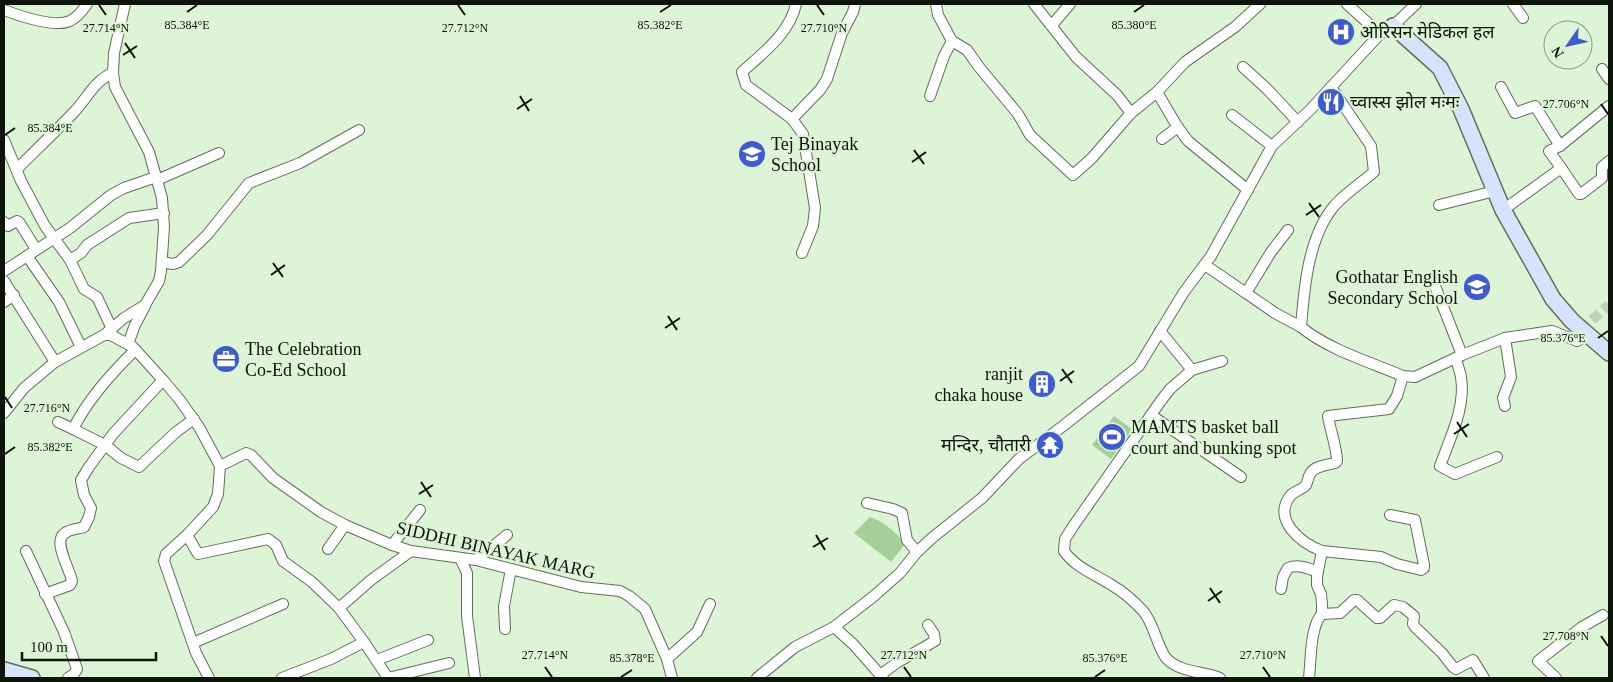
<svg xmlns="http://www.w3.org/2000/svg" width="1613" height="682" viewBox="0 0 1613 682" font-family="'Times New Roman','Noto Sans Devanagari',serif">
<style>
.green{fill:#a5cf98}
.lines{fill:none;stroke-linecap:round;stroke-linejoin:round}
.street-tunnel{stroke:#bed2b8;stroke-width:10;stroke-dasharray:10 5;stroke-linecap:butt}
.street-casing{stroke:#5e7158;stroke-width:12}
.secondary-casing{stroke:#5e7158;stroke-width:18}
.street{stroke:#fff;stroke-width:10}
.secondary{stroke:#d9e2fc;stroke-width:15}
.ticks{fill:none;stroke:#0d140a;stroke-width:2}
.labels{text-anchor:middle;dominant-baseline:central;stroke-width:4.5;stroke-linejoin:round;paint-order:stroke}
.poi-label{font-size:18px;fill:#0d140a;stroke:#ddf4d7;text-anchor:start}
.street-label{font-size:18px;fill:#0d140a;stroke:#ddf4d7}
.ticks-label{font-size:12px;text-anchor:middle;fill:#0d140a;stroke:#ddf4d7;stroke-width:4.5;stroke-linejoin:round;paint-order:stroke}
</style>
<rect width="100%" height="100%" fill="#ddf4d7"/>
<g class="green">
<polygon points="1114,416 1132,429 1111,459 1092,445"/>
<path d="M870,517C883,521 897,533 905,544L891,562L854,533Z"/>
</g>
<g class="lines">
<polyline class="street-tunnel" points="1581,330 1609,305"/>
<defs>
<g id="street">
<polyline points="936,4 938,15 952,41 967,50 979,67 1018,114 1030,135 1073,175 1092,158 1131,113 1157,92 1185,62 1235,27 1260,4"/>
<polyline points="1034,4 1076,57 1117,95 1131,113"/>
<polyline points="1347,4 1380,34"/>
<polyline points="1513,4 1523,18"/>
<path d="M4,10C20,16 54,28 70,21C78,17 83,10 87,4"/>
<polyline points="1052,25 1070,4"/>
<polyline points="1243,67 1267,89 1298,122"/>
<polyline points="1602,69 1609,79"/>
<path d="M1331,87L1371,146L1374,172C1361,183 1346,193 1335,205C1308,236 1304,289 1301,327C1329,350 1370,362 1403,376L1415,377L1462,355L1505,338L1552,331L1577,341L1588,335"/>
<polyline points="1501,87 1515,113 1535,106 1560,146"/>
<polyline points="1157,92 1177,126 1188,141 1248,190"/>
<polyline points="930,96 944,56 952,41"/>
<polyline points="1232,115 1272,146"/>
<path d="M792,119L746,85L742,72C763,53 790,33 796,4"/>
<polyline points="1162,139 1178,127"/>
<polyline points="4,140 21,181 45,226 70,260 84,289 97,297 112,329"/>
<path d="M17,169C36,150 56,131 75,111C87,98 95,80 113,73"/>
<polyline points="1562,169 1549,151 1560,146 1609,106"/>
<polyline points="157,180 219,153"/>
<polyline points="1439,205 1495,191"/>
<polyline points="1503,210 1557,171 1562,169 1579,194 1581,194 1602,178 1602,167 1609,161"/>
<polyline points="4,222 8,226 17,221 19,222 36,249"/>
<polyline points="1288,230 1271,252 1246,293 1275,313 1301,327"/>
<polyline points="802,253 813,226 815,208 803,134 792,119 820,90 827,79 842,33 853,12 855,4"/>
<polyline points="27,256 59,302 81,347"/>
<polyline points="70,260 81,253 87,245 129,218 164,213"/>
<polyline points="162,262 173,264 179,262 207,235 249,183 300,163 359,130"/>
<polyline points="1205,265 1246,293"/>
<polyline points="4,271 70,228 111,195 124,188 156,177"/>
<polyline points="4,281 55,362"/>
<polyline points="1435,286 1462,355"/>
<polyline points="4,302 14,295"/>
<path d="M1160,331L1192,370L1170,389L1160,402L1074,525L1065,539L1064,551C1075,567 1094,574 1110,584C1122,591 1134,601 1143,611C1154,623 1158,650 1167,659C1181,673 1203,671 1220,678"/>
<polyline points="104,335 111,335 133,347 163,380 179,399 199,427 220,466 218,494 213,507 187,535 166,554 164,561 196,653 209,678"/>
<polyline points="128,344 135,325 145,306"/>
<path d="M135,350C112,373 88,399 73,429L105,445L121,458L139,467L176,432L194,419"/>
<path d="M1456,358C1457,364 1460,371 1461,377C1466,407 1450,438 1440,466L1455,474L1497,457"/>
<polyline points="1192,370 1222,361"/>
<polyline points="1505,406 1503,398 1511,377 1505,338"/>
<polyline points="4,413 24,388 55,362 104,335 124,318 145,305 159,281 161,271 164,227 162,198 149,152 115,87 113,73 114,53 125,4"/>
<polyline points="1151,415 1241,477"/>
<polyline points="58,422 73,429"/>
<polyline points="220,466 246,453 251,455 273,478 321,512 345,525 392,545 411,551 476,560 581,587 620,591 629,596 645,609 667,659"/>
<polyline points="867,503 893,509 902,513 907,540 917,552"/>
<polyline points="187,535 198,554 268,539 276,545 283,561 312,582 339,608 364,642 388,678"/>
<polyline points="392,545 420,510"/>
<polyline points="328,549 345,525"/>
<polyline points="26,551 64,632 77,669 74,674 68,678"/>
<polyline points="1322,551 1381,557 1397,564 1421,570 1424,568 1424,565 1415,520 1390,515"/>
<polyline points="460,558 467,573 467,616 475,678"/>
<polyline points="476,560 507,535"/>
<path d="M1281,589L1283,577L1288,568C1298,564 1308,568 1318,572"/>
<path d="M45,594L70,585L72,581C70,569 52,541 65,533C70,529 79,529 84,527L89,517L91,508L84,495L81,480L89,467L113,434L163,380"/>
<polyline points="339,608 371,580 411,551"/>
<path d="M1322,614V604L1321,594L1317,585V576L1322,551C1301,543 1272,520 1290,496C1294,491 1302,490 1306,485C1308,481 1308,477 1310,474C1314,466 1327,465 1335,463L1337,461C1337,448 1330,430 1328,416L1389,409L1397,396L1403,376"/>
<polyline points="834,627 853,644 883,678"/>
<polyline points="505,629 504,606 511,569"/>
<polyline points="193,643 283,604"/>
<polyline points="377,660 428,640"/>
<polyline points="880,675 898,662 935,641 934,634 928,625"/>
<polyline points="282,678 331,659 364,642"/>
<polyline points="388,678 449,663"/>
<polyline points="672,678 667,659 697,632 710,604"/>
<polyline points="757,678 795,647 834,627 874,596 900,573 917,552 932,538 982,498 1019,459 1063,426 1139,366 1184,292 1211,256 1272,146 1310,110 1380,34 1393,26 1416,4"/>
<path d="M1309,678C1311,661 1310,626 1322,614L1340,613L1354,600H1357L1377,618H1380L1394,605L1403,607L1414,616L1413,624L1415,627L1442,653L1453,667L1456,669L1473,660L1484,678"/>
<polyline points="1556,678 1538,661 1582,627 1603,615"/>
</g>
<g id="secondary">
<polyline points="1393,26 1440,68 1461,109 1503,210 1553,299 1572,321 1609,353"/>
<polyline points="4,670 32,678"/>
</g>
</defs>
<use href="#street" class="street-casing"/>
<use href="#secondary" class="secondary-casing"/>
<use href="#street" class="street"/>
<use href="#secondary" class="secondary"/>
</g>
<path class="ticks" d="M99,5L106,15M458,5L465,15M817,5L824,15M187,12L197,5M660,12L671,5M1134,12L1144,5M125,43L135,58M123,55L137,46M520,96L529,111M1601,104L1608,114M517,109L532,99M5,135L15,128M914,150L924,164M912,162L926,152M1309,203L1319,217M1306,215L1321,205M273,263L283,277M271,275L285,265M668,316L677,330M665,328L680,318M1598,338L1608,331M1062,369L1072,383M1060,381L1074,371M5,397L12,408M1457,422L1467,437M1454,434L1469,424M5,454L15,447M421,482L431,497M419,494L433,485M816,535L825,550M813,547L828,538M1210,588L1220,603M1208,601L1222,591M1601,636L1608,646M545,667L552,677M904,667L911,677M1263,667L1270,677M621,677L632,670M1095,677L1105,670"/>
<defs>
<symbol id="hospital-disc" viewBox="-11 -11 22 22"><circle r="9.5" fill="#3e5cce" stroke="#ddf4d7"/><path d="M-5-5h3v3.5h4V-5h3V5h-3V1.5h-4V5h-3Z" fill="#fff"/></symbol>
<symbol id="restaurant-disc" viewBox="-11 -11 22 22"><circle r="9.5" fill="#3e5cce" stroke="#ddf4d7"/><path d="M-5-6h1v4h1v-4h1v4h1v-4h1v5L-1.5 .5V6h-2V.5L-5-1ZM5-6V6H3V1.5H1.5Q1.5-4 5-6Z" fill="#fff"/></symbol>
<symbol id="school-disc" viewBox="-11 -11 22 22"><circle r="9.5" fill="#3e5cce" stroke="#ddf4d7"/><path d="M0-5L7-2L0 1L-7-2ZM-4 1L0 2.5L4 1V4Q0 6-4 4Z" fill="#fff"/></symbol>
<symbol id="office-disc" viewBox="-11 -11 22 22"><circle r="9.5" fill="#3e5cce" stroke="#ddf4d7"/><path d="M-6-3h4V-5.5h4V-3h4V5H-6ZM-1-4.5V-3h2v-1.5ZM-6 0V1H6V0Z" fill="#fff"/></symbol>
<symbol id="building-disc" viewBox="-11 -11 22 22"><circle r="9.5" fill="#3e5cce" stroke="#ddf4d7"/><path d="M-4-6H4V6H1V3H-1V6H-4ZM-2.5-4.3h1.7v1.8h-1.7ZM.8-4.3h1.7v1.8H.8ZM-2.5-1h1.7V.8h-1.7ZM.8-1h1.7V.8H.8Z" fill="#fff"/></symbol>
<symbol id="stadium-disc" viewBox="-11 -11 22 22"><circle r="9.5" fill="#3e5cce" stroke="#ddf4d7"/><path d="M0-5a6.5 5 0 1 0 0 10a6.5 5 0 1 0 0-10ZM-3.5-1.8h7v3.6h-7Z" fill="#fff"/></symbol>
<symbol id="temple-disc" viewBox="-11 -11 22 22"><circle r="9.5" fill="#3e5cce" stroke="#ddf4d7"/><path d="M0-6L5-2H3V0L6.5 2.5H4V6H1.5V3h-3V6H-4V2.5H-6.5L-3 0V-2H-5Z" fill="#fff"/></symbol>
</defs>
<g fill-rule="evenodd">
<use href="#hospital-disc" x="1325" y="16" width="32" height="32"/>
<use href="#restaurant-disc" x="1315" y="86" width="32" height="32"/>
<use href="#school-disc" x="736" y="138" width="32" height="32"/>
<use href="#school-disc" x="1461" y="271" width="32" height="32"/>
<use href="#office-disc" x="210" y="343" width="32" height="32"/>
<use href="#building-disc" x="1026" y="368" width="32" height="32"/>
<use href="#stadium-disc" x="1096" y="421" width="32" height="32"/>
<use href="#temple-disc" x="1034" y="429" width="32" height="32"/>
</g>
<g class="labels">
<g class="poi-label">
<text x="1360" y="32">ओरिसन मेडिकल हल</text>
<text x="1350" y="102">च्वास्स झोल मःमः</text>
<text x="771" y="144">Tej Binayak<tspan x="771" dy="21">School</tspan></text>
<text x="1458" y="277" text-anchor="end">Gothatar English<tspan x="1458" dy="21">Secondary School</tspan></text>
<text x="245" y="349">The Celebration<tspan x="245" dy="21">Co-Ed School</tspan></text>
<text x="1023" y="374" text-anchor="end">ranjit<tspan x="1023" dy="21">chaka house</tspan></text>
<text x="1131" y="427">MAMTS basket ball<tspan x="1131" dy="21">court and bunking spot</tspan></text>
<text x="1031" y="445" text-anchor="end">मन्दिर, चौतारी</text>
</g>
<g class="street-label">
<text transform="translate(496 550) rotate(13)">SIDDHI BINAYAK MARG</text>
</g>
</g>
<g class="ticks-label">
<text x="187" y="29">85.384°E</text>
<text x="660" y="29">85.382°E</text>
<text x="1134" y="29">85.380°E</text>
<text x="106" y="32">27.714°N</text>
<text x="465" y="32">27.712°N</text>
<text x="824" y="32">27.710°N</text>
<text x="1566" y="108">27.706°N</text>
<text x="50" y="132">85.384°E</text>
<text x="1563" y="342">85.376°E</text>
<text x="47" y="412">27.716°N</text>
<text x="50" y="451">85.382°E</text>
<text x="1566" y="640">27.708°N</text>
<text x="545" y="659">27.714°N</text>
<text x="904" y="659">27.712°N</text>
<text x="1263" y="659">27.710°N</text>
<text x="632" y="662">85.378°E</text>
<text x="1105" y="662">85.376°E</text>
</g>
<rect width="1613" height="682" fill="none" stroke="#0d140a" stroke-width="10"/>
<g transform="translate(1568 45) rotate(236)"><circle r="24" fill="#ddf4d7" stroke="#8a9a85"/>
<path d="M0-4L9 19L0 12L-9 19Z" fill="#3e5cce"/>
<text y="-8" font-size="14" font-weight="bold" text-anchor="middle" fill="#0d140a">N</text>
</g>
<path d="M22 652v8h134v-8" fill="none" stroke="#0d140a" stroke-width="2.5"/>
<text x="30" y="652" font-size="15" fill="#0d140a" stroke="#ddf4d7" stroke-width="4" paint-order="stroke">100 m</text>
</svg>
